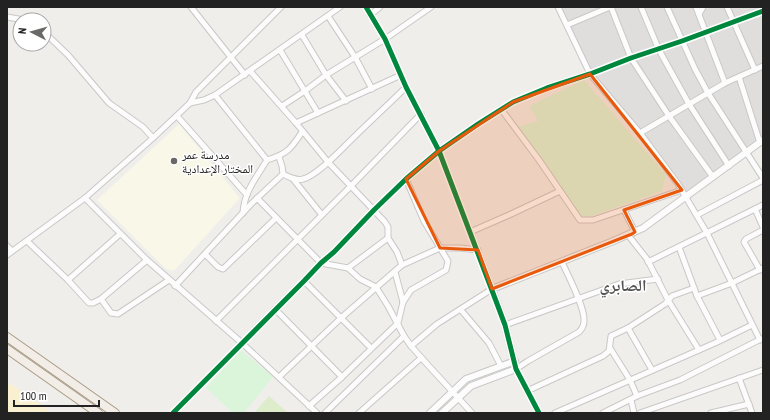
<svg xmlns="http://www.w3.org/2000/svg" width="770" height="420" viewBox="0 0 770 420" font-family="'PT Sans Narrow','Noto Naskh Arabic',sans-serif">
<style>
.residential{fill:#dfdedc}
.education{fill:#f8f7e8}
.grass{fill:#ddeccb}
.sand{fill:#f8f0d0}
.park{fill:#daf5da}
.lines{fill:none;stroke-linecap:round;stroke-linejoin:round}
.minor-casing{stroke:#c9c8c7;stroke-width:7}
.tertiary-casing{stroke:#c9c8c7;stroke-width:8}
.primary-casing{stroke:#a79c86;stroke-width:10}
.minor{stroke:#fdfcfc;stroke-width:5}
.tertiary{stroke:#fdfcfc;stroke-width:6}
.primary{stroke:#f3ede7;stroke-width:8}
.cycleway-casing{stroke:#fff;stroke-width:8}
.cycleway{stroke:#00873e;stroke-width:5}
.marked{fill:#e8590c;fill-opacity:0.2;stroke:#e8590c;stroke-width:3;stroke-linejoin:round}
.poi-dot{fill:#6a6968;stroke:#fff;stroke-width:1.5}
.labels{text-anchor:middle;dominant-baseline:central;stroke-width:3;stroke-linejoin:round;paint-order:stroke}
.poi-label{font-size:12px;fill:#222;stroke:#fff;text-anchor:start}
.district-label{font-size:16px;font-weight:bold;fill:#555;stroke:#fff}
</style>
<rect width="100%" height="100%" fill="#f0eeeb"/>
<polygon class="residential" points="560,7 761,7 763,13 763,136 691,190 686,192 682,190 590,74"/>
<polygon class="education" points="179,124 240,198 174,271 166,269 97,200"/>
<polygon class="grass" points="269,396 288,413 254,413"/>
<polygon class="sand" points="7,382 28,395 51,413 7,413"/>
<g class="park">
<polygon points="584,80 666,175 662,191 581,220 517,127 538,121 529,106"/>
<polygon points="241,350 273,377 244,413 233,413 206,388"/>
</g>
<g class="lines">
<defs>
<g id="minor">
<polyline points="191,7 245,75"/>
<polyline points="366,7 385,39 406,87 439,151 492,289 437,324 411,346"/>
<polyline points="558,7 590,74 640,133 678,184 707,233 760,340"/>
<polyline points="611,7 631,58 669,116 713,177"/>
<polyline points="641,7 659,50 689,104 729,166"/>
<polyline points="667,7 695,69 708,93 763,178"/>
<polyline points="696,7 725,83"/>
<polyline points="727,7 755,70"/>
<polyline points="699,14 703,7"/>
<polyline points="370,15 380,7"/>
<polyline points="328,16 355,57 372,89"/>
<polyline points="7,17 24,20"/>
<polyline points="567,25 610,7"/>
<polyline points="44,32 68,55 109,103 143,127 153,138"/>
<polyline points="302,35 326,75 346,101"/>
<polyline points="280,50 318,113"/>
<polyline points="250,71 296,123 328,162 385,222 388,227 388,238 397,252 402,265"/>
<polyline points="739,77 760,143"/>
<polyline points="215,95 267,160"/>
<polyline points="190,103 196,92 281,7"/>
<polyline points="282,106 305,91 326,75 385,39 431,7"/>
<polyline points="501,109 539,160 580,220 593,220 682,190"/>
<polyline points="177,116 247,195"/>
<polyline points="296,123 401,75"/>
<polyline points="640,133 725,83 763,66"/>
<path d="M283,174C289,177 296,181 303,179C316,176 338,153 348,143C367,124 387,106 406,87"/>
<polyline points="293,179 322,215"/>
<polyline points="85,198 147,260 242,343 317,413"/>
<polyline points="257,198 321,263 348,268 360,279 376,287 388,306 404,336 411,346 427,364 472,413"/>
<polyline points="755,209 763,227"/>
<polyline points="624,210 635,232"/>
<path d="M243,213C244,192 256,178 267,160C287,154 291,149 302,132"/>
<polyline points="697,215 763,180"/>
<polyline points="470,232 509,215 560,191"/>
<polyline points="628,235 647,259 668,300 699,350"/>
<polyline points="27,241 68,280 89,303 93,303 101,299 147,260"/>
<polyline points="7,246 12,251"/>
<polyline points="679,247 697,296 720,340"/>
<polyline points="205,254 218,267 223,269 276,218"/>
<polyline points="7,255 85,198 153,138 190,103 204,100 215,95 340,7"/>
<polyline points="648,262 763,205"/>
<polyline points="348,268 388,238"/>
<polyline points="760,270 744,242 746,239 763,230"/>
<polyline points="395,272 403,302"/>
<polyline points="68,280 120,234"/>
<polyline points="304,281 371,348"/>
<polyline points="175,286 251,204 283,174 282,166 279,157"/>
<polyline points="697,296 732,283 763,268"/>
<polyline points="101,299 111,313 118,314 169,280"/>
<polyline points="275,309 342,377"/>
<polyline points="461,310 489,343 501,366"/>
<polyline points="216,321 350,187 421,114"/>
<polyline points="505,325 619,284 658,279"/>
<polyline points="628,328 652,370"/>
<polyline points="610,348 630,380 637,396"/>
<polyline points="279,377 341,318 402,265 440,248 460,248 478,250"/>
<polyline points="739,378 752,413"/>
<polyline points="527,391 603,356 609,351 611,336 628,328 665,304 672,296 694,288"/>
<polyline points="631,400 634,413"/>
<polyline points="309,406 342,377 398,323 403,302 411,290 446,270 448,261 424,221 406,179"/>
<polyline points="173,413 304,281 321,263 334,252 374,210 406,179 439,151 478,124 513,102 547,88 590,74 631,58 682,41 763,11"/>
<polyline points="325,413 404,336"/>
<polyline points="359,413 421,358"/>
<path d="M539,413L516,369L528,361L579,332C582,329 584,326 584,321C585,307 568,276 562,262"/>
<polyline points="555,413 715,343 752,325"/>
<polyline points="603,413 637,396 680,380 761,339"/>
<polyline points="640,413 763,370"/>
<polyline points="711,413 749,404"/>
</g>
<g id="tertiary">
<polyline points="430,413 466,379 515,361"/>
<polyline points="442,413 471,386 516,369 505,325 492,289 611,242 643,228 763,140"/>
</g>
<g id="primary">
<polyline points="7,337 115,413"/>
<polyline points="7,349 98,413"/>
</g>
</defs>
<use href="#minor" class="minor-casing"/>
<use href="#tertiary" class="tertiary-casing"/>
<use href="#primary" class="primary-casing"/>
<use href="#minor" class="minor"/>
<use href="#tertiary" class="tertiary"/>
<use href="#primary" class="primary"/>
<defs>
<g id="cycleway">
<polyline points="366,7 385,39 406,87 439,151 496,301 505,325 516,369 539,413"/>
<polyline points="173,413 304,281 321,263 334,252 374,210 406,179 439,151 478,124 513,102 547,88 590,74 631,58 682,41 763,11"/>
</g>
</defs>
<use href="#cycleway" class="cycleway-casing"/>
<use href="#cycleway" class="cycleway"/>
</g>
<path class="marked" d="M590,74L682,190L624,210L635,232L632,234L492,289L478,250L440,248L406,179L439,151L513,102Z"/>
<circle class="poi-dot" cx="174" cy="161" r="4"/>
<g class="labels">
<g class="poi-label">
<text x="182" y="154">مدرسة عمر<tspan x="182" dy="14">المختار الإعدادية</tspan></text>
</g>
<g class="district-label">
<text x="623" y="285">الصابري</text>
</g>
</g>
<rect width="770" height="420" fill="none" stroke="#222222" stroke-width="16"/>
<g transform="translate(32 32) rotate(276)"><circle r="19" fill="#ffffff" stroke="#a7a7a7"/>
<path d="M0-3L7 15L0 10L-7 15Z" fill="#6a6968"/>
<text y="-6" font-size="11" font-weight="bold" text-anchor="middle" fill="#222222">N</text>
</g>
<path d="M14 400v6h85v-6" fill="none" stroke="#222222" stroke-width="2"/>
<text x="20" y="400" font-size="12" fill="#222222" stroke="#ffffff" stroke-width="3" paint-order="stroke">100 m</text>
</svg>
